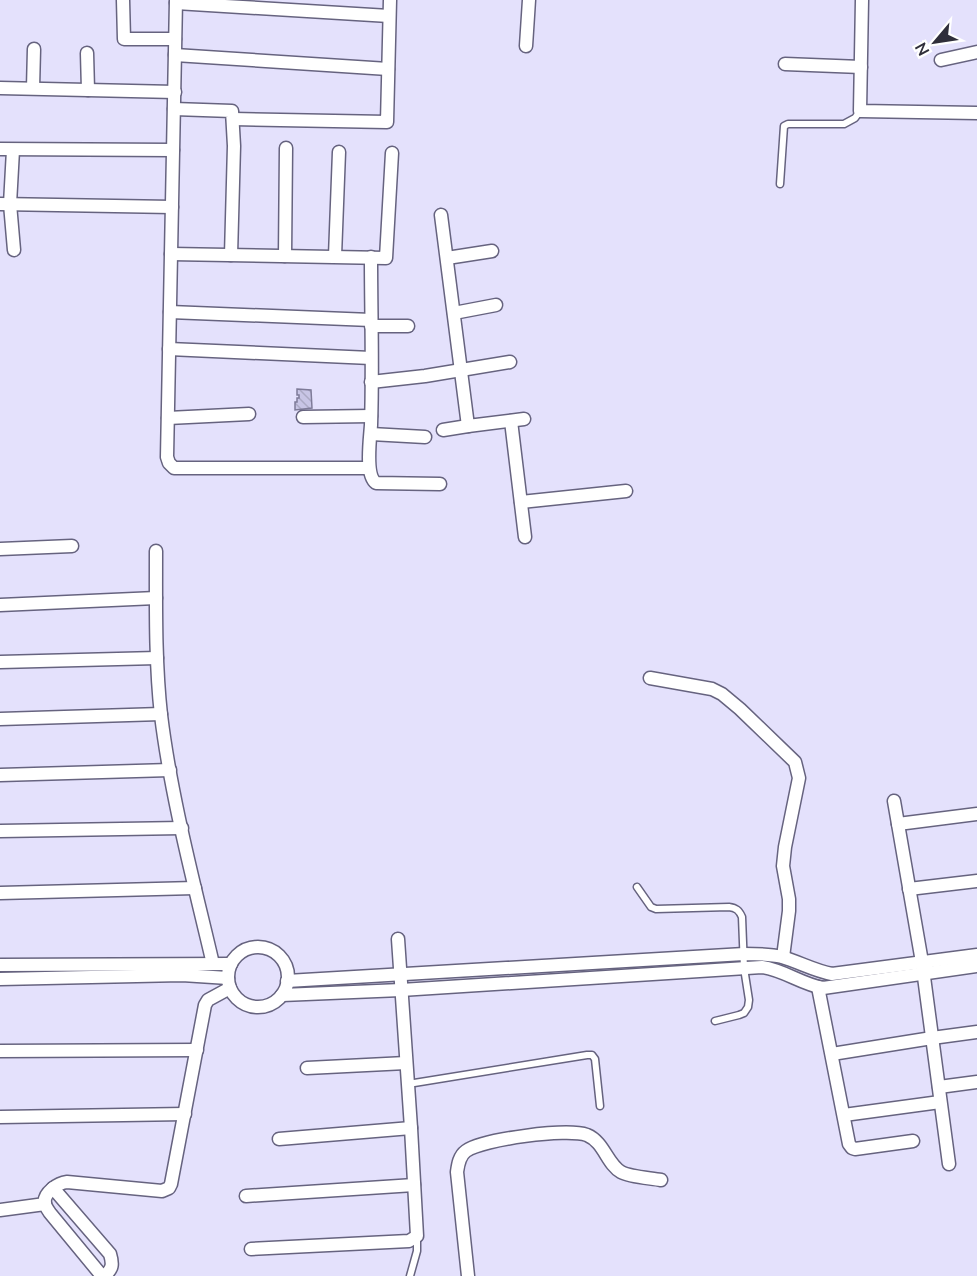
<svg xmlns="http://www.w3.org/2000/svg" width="977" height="1276" viewBox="0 0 977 1276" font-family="Mulish,sans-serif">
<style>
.building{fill:url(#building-back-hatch);stroke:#7e7b98;stroke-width:1.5}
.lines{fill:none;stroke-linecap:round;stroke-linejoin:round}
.lane-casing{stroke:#66637f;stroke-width:9}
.street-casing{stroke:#66637f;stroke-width:15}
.lane{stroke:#fff;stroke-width:6}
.street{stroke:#fff;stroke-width:12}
</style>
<defs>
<pattern id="building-back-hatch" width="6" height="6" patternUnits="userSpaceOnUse" patternTransform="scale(1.5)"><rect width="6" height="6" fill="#c8c5e5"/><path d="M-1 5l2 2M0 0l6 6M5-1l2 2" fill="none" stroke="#acaac5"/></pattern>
</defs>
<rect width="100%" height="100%" fill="#e4e1fc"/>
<polygon class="building" points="297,389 311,390 312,408 295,410 295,402 297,402 297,398 299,398 299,395 297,395"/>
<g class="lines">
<defs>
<g id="lane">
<polyline points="780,184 784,126 788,124 844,124 855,118 860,111"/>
<path d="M637,887L651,907L656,909L729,907C736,908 739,910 742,917L744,968L749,1000L748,1007L744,1013L739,1015L715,1021"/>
<polyline points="408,1084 587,1055 592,1055 595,1059 600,1106"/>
<polyline points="410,1276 417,1251 417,1237"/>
</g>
<g id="street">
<polyline points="123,0 124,39 175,39"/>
<polyline points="176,0 167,457 169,463 174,468 369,468"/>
<polyline points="862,0 860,111 977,113"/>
<polyline points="176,3 389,16"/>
<polyline points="526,46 529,0"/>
<polyline points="87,53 88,90"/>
<polyline points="175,55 388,69"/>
<polyline points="941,60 977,52"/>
<polyline points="785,64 861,67"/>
<polyline points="0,88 175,92"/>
<polyline points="33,88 34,49"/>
<polyline points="174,109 232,111 234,146 231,255"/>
<polyline points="233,119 387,122 390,0"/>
<polyline points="0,149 173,150"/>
<polyline points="13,150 10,204 14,250"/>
<polyline points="0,204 172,207"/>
<polyline points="441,215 468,426 524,419"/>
<polyline points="171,254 386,258 392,153"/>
<polyline points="285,256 286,148"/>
<polyline points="335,256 339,152"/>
<path d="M371,257C371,313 373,369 371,425C370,440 365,475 376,483L440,484"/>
<polyline points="447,258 492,251"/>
<polyline points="170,312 371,320"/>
<polyline points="454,313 496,305"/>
<polyline points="371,326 408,326"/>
<polyline points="169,349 371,358"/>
<polyline points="371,382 425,376 510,362"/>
<polyline points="303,417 371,416"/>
<polyline points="168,418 249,414"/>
<polyline points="511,421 525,537"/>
<polyline points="443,430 468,426"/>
<polyline points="371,434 425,437"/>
<polyline points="521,502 626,491"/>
<polyline points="0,549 72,546"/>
<path d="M156,551C156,605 155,661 161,715C171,797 194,883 213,964"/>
<polyline points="0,605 156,598"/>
<polyline points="0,662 157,658"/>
<polyline points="650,678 712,689 722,694 740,709 795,762 799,778 785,847 783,866 789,899 789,911 783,957"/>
<polyline points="0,719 161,714"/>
<polyline points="0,775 170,770"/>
<polyline points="894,801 922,962 949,1164"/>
<polyline points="898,824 977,814"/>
<polyline points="0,831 182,828"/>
<polyline points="909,889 977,881"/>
<polyline points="0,893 195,888"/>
<circle cx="258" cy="977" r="30"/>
<polyline points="0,965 231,964"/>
<polyline points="0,979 182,975 228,978"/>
<path d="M287,981L744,954C757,954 769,954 782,957C799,962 815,971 832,974L977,955"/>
<polyline points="818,987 849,1144 852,1148 855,1149 913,1141"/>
<path d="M282,995L401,990L762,967C784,970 801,984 823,988L977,966"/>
<polyline points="0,1051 197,1050"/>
<polyline points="832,1054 932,1038 977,1032"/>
<polyline points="307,1068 406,1063"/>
<polyline points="939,1087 977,1082"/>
<polyline points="844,1115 940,1102"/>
<polyline points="0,1117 185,1114"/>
<polyline points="279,1139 411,1128"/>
<path d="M53,1188L110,1254C113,1264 113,1269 104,1276"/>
<polyline points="246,1196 414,1185"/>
<polyline points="0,1210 45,1204"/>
<polyline points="251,1249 409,1241 417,1236 411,1128 398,939"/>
<path d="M102,1276L50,1213C48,1210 45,1206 45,1203C43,1193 58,1183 67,1182L162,1191L169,1188L171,1184L205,1005L208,1000L230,988"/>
<path d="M468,1276L457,1172C458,1165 459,1156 466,1151C483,1139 567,1128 587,1135C604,1142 607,1164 621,1172C630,1177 650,1178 661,1180"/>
</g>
</defs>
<use href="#lane" class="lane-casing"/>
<use href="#street" class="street-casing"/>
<use href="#lane" class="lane"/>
<use href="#street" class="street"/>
</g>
<g transform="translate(935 42) rotate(241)" stroke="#ffffff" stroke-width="4.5" paint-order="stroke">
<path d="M0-4.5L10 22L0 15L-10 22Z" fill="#2f2e3a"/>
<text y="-9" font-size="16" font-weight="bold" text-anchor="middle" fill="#2f2e3a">N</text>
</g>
</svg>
